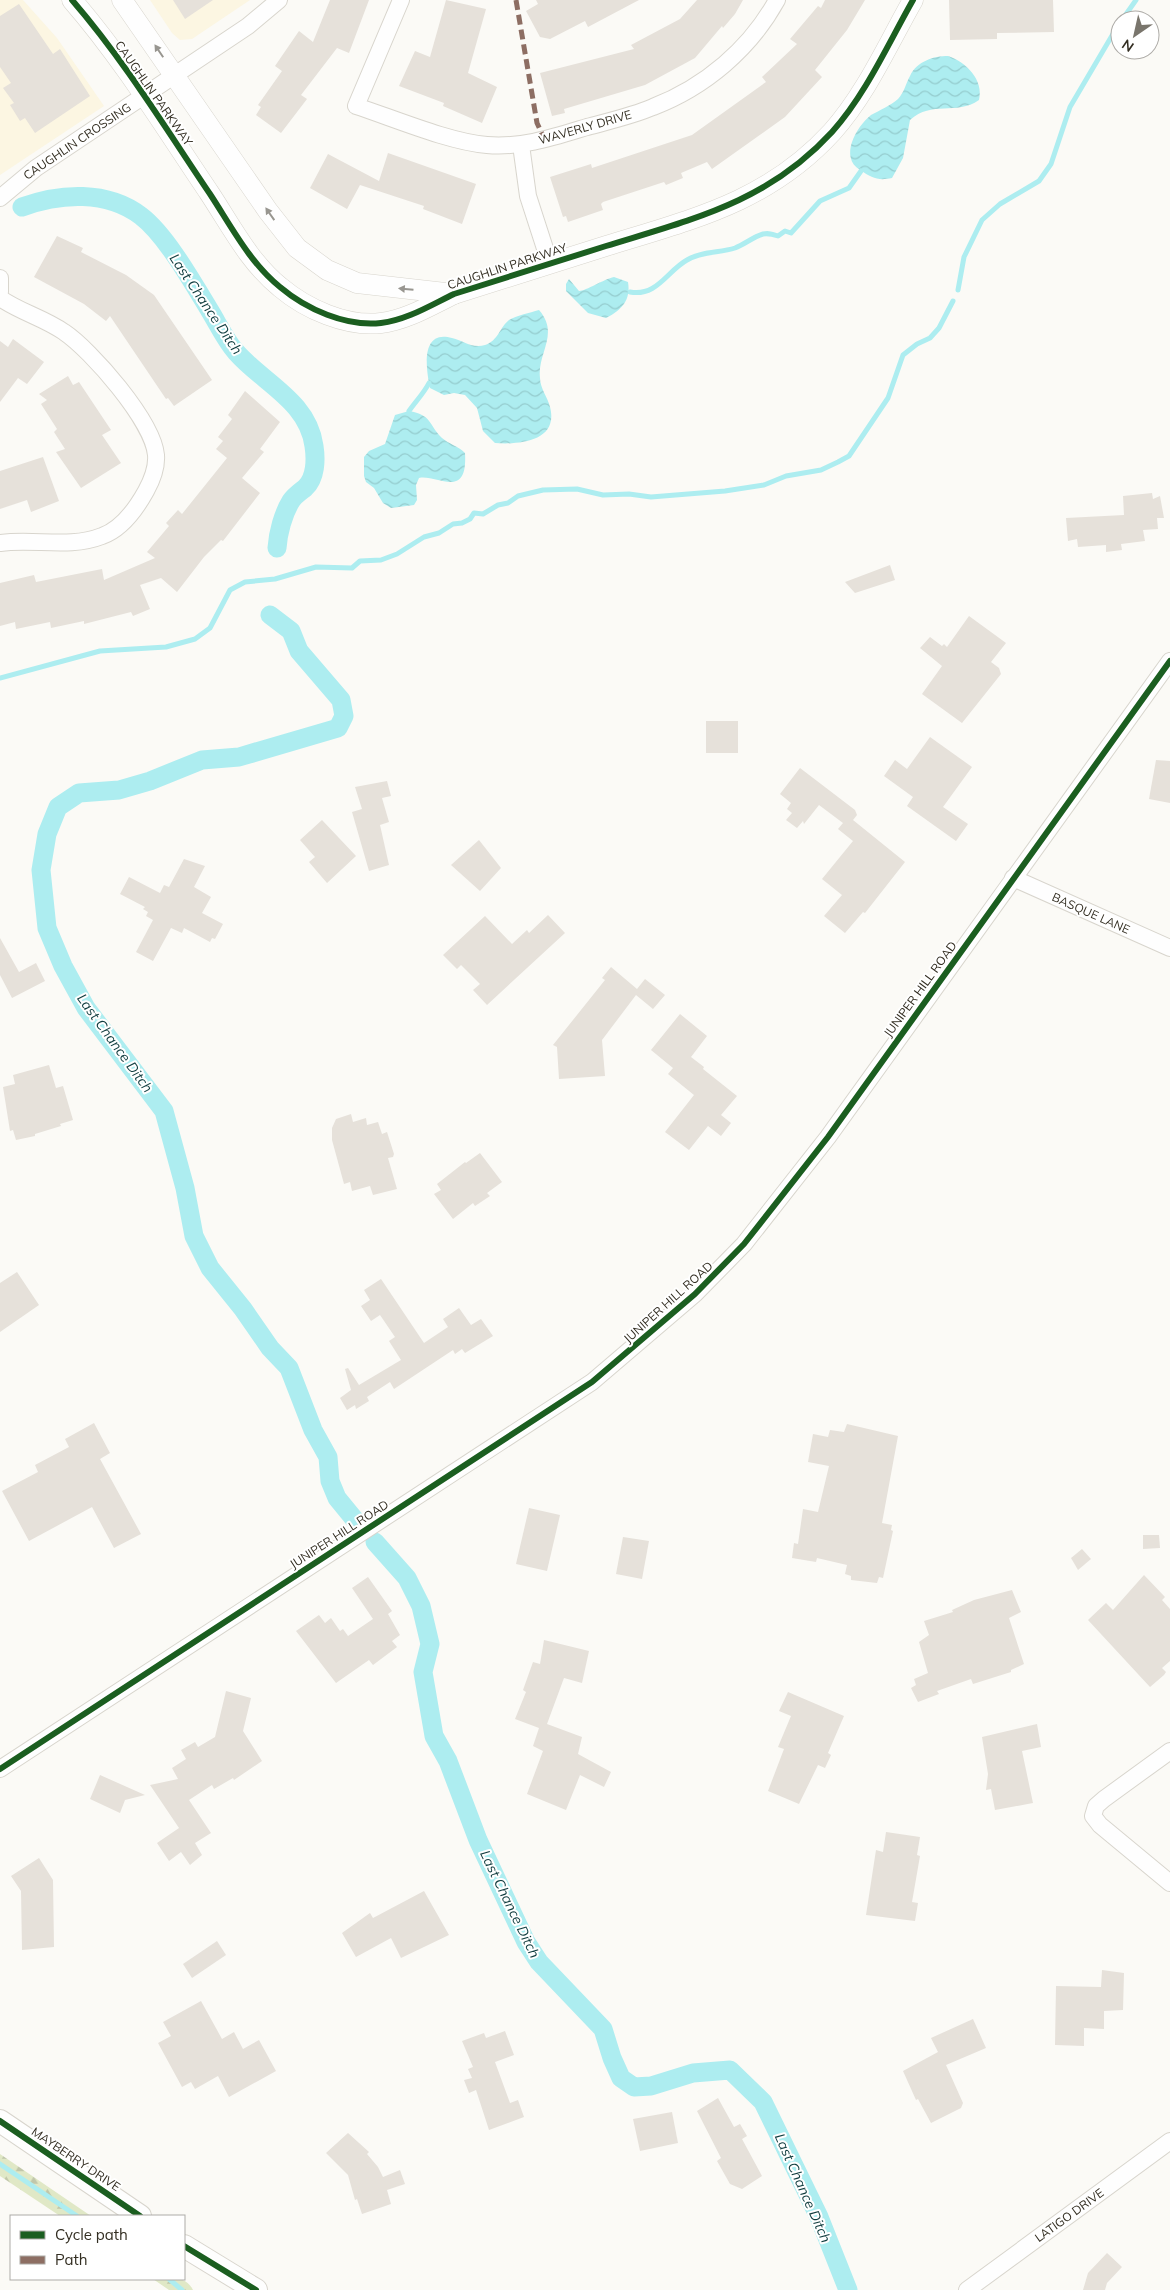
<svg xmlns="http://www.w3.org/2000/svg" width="1170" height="2290" viewBox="0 0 1170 2290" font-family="Mulish,sans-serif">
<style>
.built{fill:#fcf6e2}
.forest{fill:url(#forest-firs)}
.water{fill:url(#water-waves)}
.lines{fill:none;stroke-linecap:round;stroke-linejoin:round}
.stream{stroke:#adedf0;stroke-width:5}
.canal{stroke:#adedf0;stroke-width:19}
.building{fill:#e6e1da}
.minor-casing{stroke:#d8d5cd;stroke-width:18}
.tertiary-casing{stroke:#d8d5cd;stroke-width:21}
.secondary-casing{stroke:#d8d5cd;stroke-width:24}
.minor{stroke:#fefefe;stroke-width:16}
.tertiary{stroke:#fefefe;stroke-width:20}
.secondary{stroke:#fefefe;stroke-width:22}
.quiet{stroke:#8d6e63;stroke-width:5;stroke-dasharray:10 5;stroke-linecap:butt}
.cycleway-casing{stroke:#fff;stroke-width:9}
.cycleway{stroke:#1b5e20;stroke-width:6}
.oneway{fill:#989690}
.labels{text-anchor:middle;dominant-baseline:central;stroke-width:4;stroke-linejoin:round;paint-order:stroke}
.street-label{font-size:12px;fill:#332e22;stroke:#fff}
.water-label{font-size:14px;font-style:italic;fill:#0f3c3e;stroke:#fff}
</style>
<defs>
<pattern id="forest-firs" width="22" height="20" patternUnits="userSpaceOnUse" patternTransform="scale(1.25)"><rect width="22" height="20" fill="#e0e8c6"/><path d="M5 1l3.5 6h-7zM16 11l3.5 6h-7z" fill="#c1c7aa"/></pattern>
<pattern id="water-waves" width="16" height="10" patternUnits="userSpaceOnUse" patternTransform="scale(1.25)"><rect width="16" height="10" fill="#adedf0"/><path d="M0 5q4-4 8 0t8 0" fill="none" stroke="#95ccce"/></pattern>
</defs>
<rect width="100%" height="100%" fill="#fbfaf6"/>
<g class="built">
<polygon points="0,0 23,0 57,38 104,106 0,175"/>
<polygon points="150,0 250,0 192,39 180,40 172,33"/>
</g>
<g class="forest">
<polygon points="0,2154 91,2216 60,2216 0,2176"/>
<path d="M153,2279C168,2279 185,2274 193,2290H169Z"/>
</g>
<g class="water">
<path d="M948,56C966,62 984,80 979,100C956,116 932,100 910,120L903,158L892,178C878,181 872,178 860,170C839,157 856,127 871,115C880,110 890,106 898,99C904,93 906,83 910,76C917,61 934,56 948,56Z"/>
<path d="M614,277L628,282C631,300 622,310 606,318L588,313L566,291V284L569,279L579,291C586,291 604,279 614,277Z"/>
<path d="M539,310C560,334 537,353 540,378C540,388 548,398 550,407C559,441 520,445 495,443L483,431L477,408L465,395L454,393L444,395L430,388C426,369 420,329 452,338C464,341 473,349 485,345C498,341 500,327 509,320C518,315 529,313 539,310Z"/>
<path d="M409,411C432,415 428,424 442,438C449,444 458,446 465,453C468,501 437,474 419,478L416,485L417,500L414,505L391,508L383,503L374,488L366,482L364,476V457L369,451L385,444L395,415Z"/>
</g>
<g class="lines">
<g class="stream">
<polyline points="1122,20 1136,0"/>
<polyline points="958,290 964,257 982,220 1000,204 1039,181 1051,164 1070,107 1120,22"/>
<path d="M630,292C657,297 667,271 687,260C702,251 720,253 735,248C745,244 753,237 763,234C769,233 772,234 778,236L785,231L791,233L820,201L849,188L861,171"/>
<path d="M409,411C416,401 424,393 429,383"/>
<polyline points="0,678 100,651 166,647 195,639 210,628 230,590 245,582 275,579 316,567 352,568 360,561 381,560 397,554 424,537 439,533 453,524 462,523 470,519 474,513 483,514 498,505 508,503 518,496 543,490 577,489 603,495 629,494 651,497 725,491 764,485 786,476 821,470 838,462 849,456 888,398 903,355 917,344 930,338 939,328 953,301"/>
<polyline points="0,2164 77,2216"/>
<polyline points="169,2279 182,2290"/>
</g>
<g class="canal">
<path d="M22,207C60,193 107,190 141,216C166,235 193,283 210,311C218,324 226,341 236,352C263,383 308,401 314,446C316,459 316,478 305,488C300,492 294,496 291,501C283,514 278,533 277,548"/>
<polyline points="270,615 291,631 299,651 341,700 344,716 338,728 239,757 202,760 150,781 119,790 79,793 58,807 47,834 41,870 47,928 63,966 86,1008 164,1111 185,1188 194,1236 210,1268 243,1309 270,1348 289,1368 313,1430 328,1457 330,1481 337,1498 355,1520"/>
<polyline points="375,1542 407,1578 421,1606 430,1644 423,1672 434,1736 448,1761 478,1840 526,1942 539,1962 603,2029 612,2058 621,2078 634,2087 651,2086 693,2073 730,2070 763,2102 819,2217 848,2290"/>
</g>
</g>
<g class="building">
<polygon points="173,0 213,0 185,19"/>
<polygon points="330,0 369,0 349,53 337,48 301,95 307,99 281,133 256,115 261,107 258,105 282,71 275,66 299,31 313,42"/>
<polygon points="446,0 486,9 468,73 497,87 482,123 443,106 444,103 399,86 415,51 430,57"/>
<polygon points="536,0 639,0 588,27 585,21 550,39 540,37 526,11 538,4"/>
<polygon points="697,0 743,0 735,14 723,28 722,26 695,58 645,85 564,109 565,113 552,116 540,73 634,49 631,45 680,19"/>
<polygon points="825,0 865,0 847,30 815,70 822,77 785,117 712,169 707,162 681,173 683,178 666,185 664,182 603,202 601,204 603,210 568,222 566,216 563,217 550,177 591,164 592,168 692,135 766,82 762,77 797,44 790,39 818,6 821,8"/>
<polygon points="949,0 1053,0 1054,32 997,33 997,39 950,40"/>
<polygon points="19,4 53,54 60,49 90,96 35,133 25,118 20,121 10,105 14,103 3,88 11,83 0,67 0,16"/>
<polygon points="388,153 476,184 462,224 423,209 424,206 360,185 347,209 310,188 328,154 379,181"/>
<polygon points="57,236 83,248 81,252 126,275 154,295 212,380 174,406 168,398 166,399 110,316 106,321 84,304 34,277"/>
<polygon points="13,339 44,362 27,384 18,378 0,402 0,341 8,347"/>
<polygon points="68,376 73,385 79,382 111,430 102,435 121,463 81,488 56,452 65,449 54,432 57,429 41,404 47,400 39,394"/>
<polygon points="245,391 280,422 260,449 264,452 242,478 260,493 223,541 221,540 204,557 177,592 161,578 140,585 150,609 133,616 131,612 84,624 84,621 51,628 50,622 16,629 15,622 0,626 0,583 34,575 36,582 102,569 104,580 155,558 147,552 169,526 166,523 178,510 182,514 227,458 216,449 223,441 218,437 232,419 228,415"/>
<polygon points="43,457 59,501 31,512 27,500 0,509 0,471"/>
<polygon points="1152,493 1153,499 1160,496 1164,518 1157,518 1158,529 1143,530 1145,541 1121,544 1122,550 1106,552 1106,545 1078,547 1077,539 1068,541 1066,518 1124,515 1123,496"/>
<polygon points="890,565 895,580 855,593 845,582"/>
<polygon points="969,616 1006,643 991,662 999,668 1001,674 962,723 922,694 942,666 920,648 930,637 942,646 944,644 947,647"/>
<rect x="706" y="721" width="32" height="32"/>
<polygon points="930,737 972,767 943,807 968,824 956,841 907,806 913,797 884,776 895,760 907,769"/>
<polygon points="1156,760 1170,761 1170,803 1149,799"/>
<polygon points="800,768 855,810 857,815 853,820 905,862 865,913 863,912 845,933 824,916 842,895 822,879 853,841 838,829 843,823 819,805 804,824 803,821 797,828 786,820 792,813 787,809 791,803 780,794"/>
<polygon points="387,781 391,796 382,798 389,822 380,825 389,865 369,871 352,812 362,809 355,787"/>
<polygon points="322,820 356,856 327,883 309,862 315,857 300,840"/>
<polygon points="479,840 501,868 480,891 451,865"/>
<polygon points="184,859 205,866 194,887 211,897 202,913 223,924 215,939 212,938 210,942 184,928 182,933 171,928 153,961 136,952 153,920 146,916 148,912 143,909 145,907 120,894 129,877 160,893 164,885 169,887"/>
<polygon points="548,915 565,933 487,1005 473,990 480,984 461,965 457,969 443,955 485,916 512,944 527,930 529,933"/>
<polygon points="0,938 19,972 36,963 45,981 12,998 0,975"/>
<polygon points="611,967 637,989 645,979 665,995 653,1009 636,995 602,1040 605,1076 559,1079 557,1047 553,1045 605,980 602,978"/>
<polygon points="680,1014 707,1036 691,1057 704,1067 703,1069 737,1096 721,1115 731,1123 721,1136 708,1126 689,1150 665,1132 694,1095 668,1074 673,1068 651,1050"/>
<polygon points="49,1065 56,1088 63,1086 73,1120 60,1124 61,1126 35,1134 35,1136 16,1140 13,1130 10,1131 3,1087 15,1084 13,1075"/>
<polygon points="351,1114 353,1122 366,1118 367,1125 378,1122 382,1134 387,1132 394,1154 393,1157 388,1158 397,1189 373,1195 370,1186 352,1191 350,1182 344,1184 332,1140 332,1128 336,1119"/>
<polygon points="480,1153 502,1182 487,1193 490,1196 475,1206 473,1203 453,1219 434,1194 441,1190 437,1184 465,1162 466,1163"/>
<polygon points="17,1272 39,1305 0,1332 0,1283"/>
<polygon points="381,1279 424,1343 448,1327 443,1319 459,1308 471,1325 481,1319 493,1336 465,1353 462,1349 455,1354 453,1350 394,1389 390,1382 367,1397 369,1401 356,1409 355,1405 347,1410 340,1398 351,1390 345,1369 348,1368 359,1385 401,1360 389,1341 395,1337 380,1315 371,1321 361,1306 370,1300 364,1290"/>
<polygon points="94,1423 110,1453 100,1459 141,1534 114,1548 92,1507 29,1541 2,1491 38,1472 35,1465 69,1447 65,1439"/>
<polygon points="847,1424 898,1436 882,1523 892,1525 891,1530 893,1531 883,1578 879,1577 877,1583 851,1580 851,1576 845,1574 847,1565 817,1558 816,1562 792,1558 794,1543 798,1544 803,1509 818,1512 829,1466 808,1462 813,1434 828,1437 830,1430 844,1432"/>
<polygon points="529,1508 560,1515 547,1571 516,1564"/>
<polygon points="1143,1535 1159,1535 1160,1548 1143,1549"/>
<polygon points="623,1537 649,1541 642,1579 616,1574"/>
<polygon points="1082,1549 1091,1559 1078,1570 1071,1558"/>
<polygon points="1144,1575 1165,1597 1162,1600 1170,1609 1170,1661 1162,1668 1166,1672 1164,1675 1150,1687 1088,1620 1106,1603 1113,1610"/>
<polygon points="368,1577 392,1611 388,1614 400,1635 392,1641 397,1647 373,1665 369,1660 336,1683 296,1631 319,1615 325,1623 331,1618 340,1631 343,1629 348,1636 373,1619 352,1588"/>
<polygon points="1012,1590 1021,1612 1009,1618 1024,1664 1011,1670 1011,1672 973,1684 971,1679 937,1691 939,1694 918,1702 911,1688 916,1685 914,1679 928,1673 919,1642 929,1635 924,1621 953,1612 952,1610 974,1600"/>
<polygon points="544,1640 589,1651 582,1683 564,1678 547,1724 582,1737 578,1754 611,1772 604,1787 580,1775 566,1810 527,1794 543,1751 533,1746 539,1728 515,1719 526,1692 523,1690 533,1662 540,1664"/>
<polygon points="226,1691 251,1698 243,1731 262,1761 234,1780 233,1778 214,1789 212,1785 189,1800 211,1833 195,1843 202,1855 190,1865 181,1852 169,1861 157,1843 179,1828 150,1785 178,1779 172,1768 186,1759 181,1750 195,1742 198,1747 215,1737"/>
<polygon points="788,1692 844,1716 828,1753 831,1755 825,1768 818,1765 799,1804 768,1791 784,1749 778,1747 791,1716 779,1711"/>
<polygon points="1037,1724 1041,1747 1022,1751 1033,1803 995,1810 991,1789 986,1790 988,1774 982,1737"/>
<polygon points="100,1775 145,1795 125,1800 120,1813 90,1799"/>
<polygon points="886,1832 920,1837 917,1855 920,1856 912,1902 918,1903 915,1921 866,1915 876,1850 883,1852"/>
<polygon points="39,1858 53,1880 54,1947 22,1950 21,1891 11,1876"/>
<polygon points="424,1891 449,1935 401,1958 391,1938 356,1957 342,1933 370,1913 373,1918"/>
<polygon points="217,1941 226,1955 192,1978 183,1964"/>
<polygon points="1102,1970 1124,1973 1123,2010 1104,2011 1104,2029 1084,2028 1084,2046 1055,2045 1056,1986 1101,1987"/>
<polygon points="201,2001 222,2039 234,2032 243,2049 259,2040 276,2071 229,2097 218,2076 195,2089 191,2082 182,2087 158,2043 171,2036 163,2022"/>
<polygon points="973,2019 986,2048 946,2065 963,2103 961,2108 931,2123 918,2099 916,2100 903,2071 938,2052 931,2038"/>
<polygon points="505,2031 514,2055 495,2062 510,2103 518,2100 524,2117 489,2130 476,2090 469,2093 464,2080 472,2078 468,2069 473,2067 462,2041 484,2033 486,2038"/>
<polygon points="718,2098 734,2127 740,2124 747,2136 742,2139 762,2176 742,2189 730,2184 717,2161 721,2158 697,2111"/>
<polygon points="672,2112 678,2143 640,2151 633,2119"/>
<polygon points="348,2133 369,2152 367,2154 378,2167 383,2177 400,2170 405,2184 387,2190 391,2204 362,2214 357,2199 355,2200 348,2175 326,2153"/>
<polygon points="1107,2253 1122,2267 1107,2283 1105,2290 1083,2290 1088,2273"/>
</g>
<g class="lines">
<defs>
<g id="minor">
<path d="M401,0L356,106C393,118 449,142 487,145C522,148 554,137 587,127C609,121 632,116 653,107C705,87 750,49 777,0"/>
<polyline points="521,145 528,196 550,264"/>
<polyline points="0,198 36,168 248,26 279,0"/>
<polyline points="0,278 0,292"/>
<path d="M0,298C20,312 44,318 64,332C91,350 153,421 156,455C157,467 152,480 146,491C136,509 122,529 102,536C69,549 34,538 0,543"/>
<polyline points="1013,878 1170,948"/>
<polyline points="1170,1751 1104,1799 1096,1806 1093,1816 1100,1825 1170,1883"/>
<polyline points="0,1769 592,1382 695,1294 744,1244 828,1137 1170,661"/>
<polyline points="967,2290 1170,2141"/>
</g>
<g id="tertiary">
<path d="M72,0C124,60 166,129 210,194C231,226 250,263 280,287C306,309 346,327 381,323C407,320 431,305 454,294C505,278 556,262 606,246C693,219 768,202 832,132C866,94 888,44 913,0"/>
<polyline points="122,0 268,211 297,248 327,270 357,283 454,294"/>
</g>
<g id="secondary">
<polyline points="0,2121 140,2216"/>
<polyline points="184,2246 256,2290"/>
</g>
</defs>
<use href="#minor" class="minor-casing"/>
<use href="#tertiary" class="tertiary-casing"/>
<use href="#secondary" class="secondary-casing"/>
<use href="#minor" class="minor"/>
<use href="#tertiary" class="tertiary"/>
<use href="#secondary" class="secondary"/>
<polyline class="quiet" points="516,0 537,123 545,140"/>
<defs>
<g id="cycleway">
<path d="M72,0C124,60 166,129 210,194C231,226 250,263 280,287C306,309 346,327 381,323C407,320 431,305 454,294C505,278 556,262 606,246C693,219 768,202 832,132C866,94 888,44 913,0"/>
<polyline points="0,1769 592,1382 695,1294 744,1244 828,1137 1170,661"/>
<polyline points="0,2121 140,2216"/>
<polyline points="184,2246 256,2290"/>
</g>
</defs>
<use href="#cycleway" class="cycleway-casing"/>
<use href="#cycleway" class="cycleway"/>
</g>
<defs><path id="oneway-solid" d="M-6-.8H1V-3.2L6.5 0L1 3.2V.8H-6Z" transform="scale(1.25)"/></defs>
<g class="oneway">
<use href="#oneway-solid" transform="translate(159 51) rotate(-124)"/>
<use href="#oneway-solid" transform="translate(270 214) rotate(-125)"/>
<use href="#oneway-solid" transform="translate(406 289) rotate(-175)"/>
</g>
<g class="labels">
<g class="street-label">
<text transform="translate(154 93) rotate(55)">CAUGHLIN PARKWAY</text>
<text transform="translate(585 127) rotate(-16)">WAVERLY DRIVE</text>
<text transform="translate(77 141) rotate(-34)">CAUGHLIN CROSSING</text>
<text transform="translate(507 266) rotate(-18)">CAUGHLIN PARKWAY</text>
<text transform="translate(1091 913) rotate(24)">BASQUE LANE</text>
<text transform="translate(920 989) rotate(-54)">JUNIPER HILL ROAD</text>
<text transform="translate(668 1302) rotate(-42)">JUNIPER HILL ROAD</text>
<text transform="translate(339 1534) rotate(-33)">JUNIPER HILL ROAD</text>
<text transform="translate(76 2159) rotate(34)">MAYBERRY DRIVE</text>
<text transform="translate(1069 2215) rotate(-36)">LATIGO DRIVE</text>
</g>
<g class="water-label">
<text transform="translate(206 304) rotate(56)">Last Chance Ditch</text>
<text transform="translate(115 1043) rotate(54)">Last Chance Ditch</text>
<text transform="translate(510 1904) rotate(64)">Last Chance Ditch</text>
<text transform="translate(803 2188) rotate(66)">Last Chance Ditch</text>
</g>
</g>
<rect x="10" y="2215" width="175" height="65" fill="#ffffff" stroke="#adaba7"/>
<rect x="20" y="2231" width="25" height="8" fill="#1b5e20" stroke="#adaba7"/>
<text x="55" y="2240" font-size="15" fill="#332e22">Cycle path</text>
<rect x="20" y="2256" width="25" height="8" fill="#8d6e63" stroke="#adaba7"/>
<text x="55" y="2265" font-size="15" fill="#332e22">Path</text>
<g transform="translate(1135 35) rotate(214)"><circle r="24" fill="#ffffff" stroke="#adaba7"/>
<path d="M0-4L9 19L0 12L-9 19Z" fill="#79756c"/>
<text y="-8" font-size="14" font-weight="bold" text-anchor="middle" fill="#332e22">N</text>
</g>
</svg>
